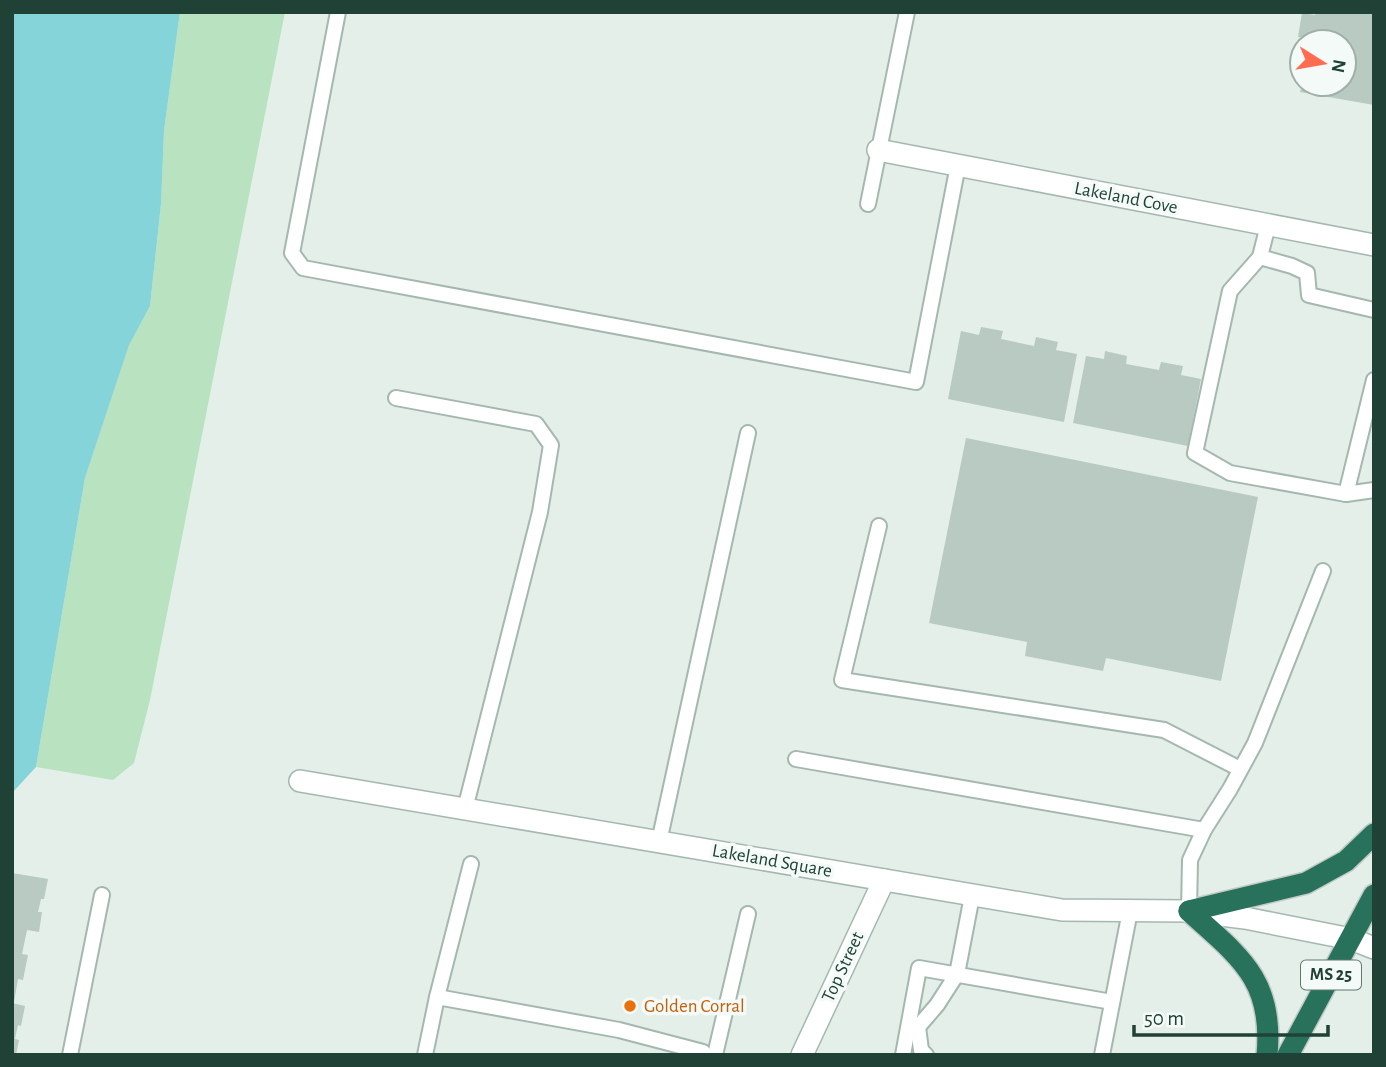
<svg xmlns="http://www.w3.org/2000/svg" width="1386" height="1067" viewBox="0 0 1386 1067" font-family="'Alegreya Sans',sans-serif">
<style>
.green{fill:#b9e2c1}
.water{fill:#85d4da}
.building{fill:#b8cac1}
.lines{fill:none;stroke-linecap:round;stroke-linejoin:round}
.lane-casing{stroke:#a5b8af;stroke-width:18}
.street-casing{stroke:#a5b8af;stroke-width:24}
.highway-casing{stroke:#c1cac7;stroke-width:24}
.lane{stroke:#fff;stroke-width:14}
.street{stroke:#fff;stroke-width:21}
.highway{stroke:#28725c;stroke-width:21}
.food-dot{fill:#e8710a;stroke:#f4faf7;stroke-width:2.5}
.labels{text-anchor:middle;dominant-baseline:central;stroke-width:7;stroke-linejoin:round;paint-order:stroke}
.shield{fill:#f4faf7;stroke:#607970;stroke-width:2}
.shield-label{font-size:18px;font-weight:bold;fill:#204236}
.street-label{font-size:19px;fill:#204236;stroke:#f4faf7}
.food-label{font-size:19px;fill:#c56008;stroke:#f4faf7;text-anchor:start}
</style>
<rect width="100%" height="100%" fill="#e3efe8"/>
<polygon class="green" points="180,12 285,12 150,700 134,763 113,780 36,767 85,478 129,344 150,306 161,204 164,131"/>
<polygon class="water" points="12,12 180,12 164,131 161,204 150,306 129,345 85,478 36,767 12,793"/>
<g class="building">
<polygon points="1315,12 1374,12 1374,105 1300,92 1302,84 1344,84 1344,42 1310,42 1311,39 1298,37 1302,13 1315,15"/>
<polygon points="981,327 1003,331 1001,339 1034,346 1036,337 1058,342 1056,350 1077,354 1064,422 948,399 961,331 979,335"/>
<polygon points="1105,351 1127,356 1126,364 1159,370 1161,362 1183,366 1181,375 1201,379 1188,446 1073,423 1086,356 1104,359"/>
<polygon points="966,438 1258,497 1221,681 1106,658 1103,671 1025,656 1027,642 929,623"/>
<polygon points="12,873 48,879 44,899 41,899 38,912 42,912 39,932 27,930 22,954 28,955 23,980 18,979 14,1002 12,1001"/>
<polygon points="12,1003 25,1006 21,1026 18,1025 15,1039 19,1040 16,1055 12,1055"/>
</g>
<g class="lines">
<defs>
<g id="lane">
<polyline points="338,12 292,253 303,268 916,382 958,165"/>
<polyline points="868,204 907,12"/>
<polyline points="1268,225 1260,257 1292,266 1307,273 1309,295 1374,310"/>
<polyline points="1260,257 1230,291 1195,453 1230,473 1346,494"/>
<polyline points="1374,380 1346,494 1374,490"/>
<polyline points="396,398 536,424 551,445 540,512 465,809"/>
<polyline points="879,526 842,680 1164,730 1240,769"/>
<polyline points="796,759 1204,830"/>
<polyline points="659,842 748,433"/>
<polyline points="1189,911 1190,860 1204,830 1230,789 1255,743 1323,571"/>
<polyline points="437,997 619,1030 703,1052 705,1055"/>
<polyline points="70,1055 102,895"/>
<polyline points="425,1055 437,997 471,864"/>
<polyline points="715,1055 748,914"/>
<polyline points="903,1055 919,968 1112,1002"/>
<polyline points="926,1055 921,1050 918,1027 937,1005 957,974 972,896"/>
<polyline points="1102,1055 1130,911"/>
</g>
<g id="street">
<polyline points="878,150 1374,245"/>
<polyline points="300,781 1062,910 1189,911 1245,918 1351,939 1374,948"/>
<polyline points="802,1055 884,880"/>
</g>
<g id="highway">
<polyline points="1189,911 1306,883 1346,861 1374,834"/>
<path d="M1189,911C1240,957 1274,980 1267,1055"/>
<polyline points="1288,1055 1374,895"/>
</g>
</defs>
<use href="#lane" class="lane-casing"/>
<use href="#street" class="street-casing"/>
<use href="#highway" class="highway-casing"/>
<use href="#lane" class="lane"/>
<use href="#street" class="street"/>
<use href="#highway" class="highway"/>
</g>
<circle class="food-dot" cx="630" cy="1006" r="7"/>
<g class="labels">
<rect class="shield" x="1301" y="960.5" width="60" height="29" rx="5"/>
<g class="shield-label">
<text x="1331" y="975">MS 25</text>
</g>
<g class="street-label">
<text transform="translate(1126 198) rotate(11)">Lakeland Cove</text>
<text transform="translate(772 861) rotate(10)">Lakeland Square</text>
<text transform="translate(843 967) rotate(-65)">Top Street</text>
</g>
<g class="food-label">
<text x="644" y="1006">Golden Corral</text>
</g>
</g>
<rect width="1386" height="1067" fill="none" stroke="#204236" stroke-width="28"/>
<g transform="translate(1323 63) rotate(101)"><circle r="33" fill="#f4faf7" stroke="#9fb0aa" stroke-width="2"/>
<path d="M0-5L12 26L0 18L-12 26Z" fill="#ff6c50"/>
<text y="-10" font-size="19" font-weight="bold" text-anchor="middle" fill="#204236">N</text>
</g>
<path d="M1134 1025v10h194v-10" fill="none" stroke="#204236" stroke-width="3.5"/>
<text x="1144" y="1025" font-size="21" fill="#204236" stroke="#f4faf7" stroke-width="5" paint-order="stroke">50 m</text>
</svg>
